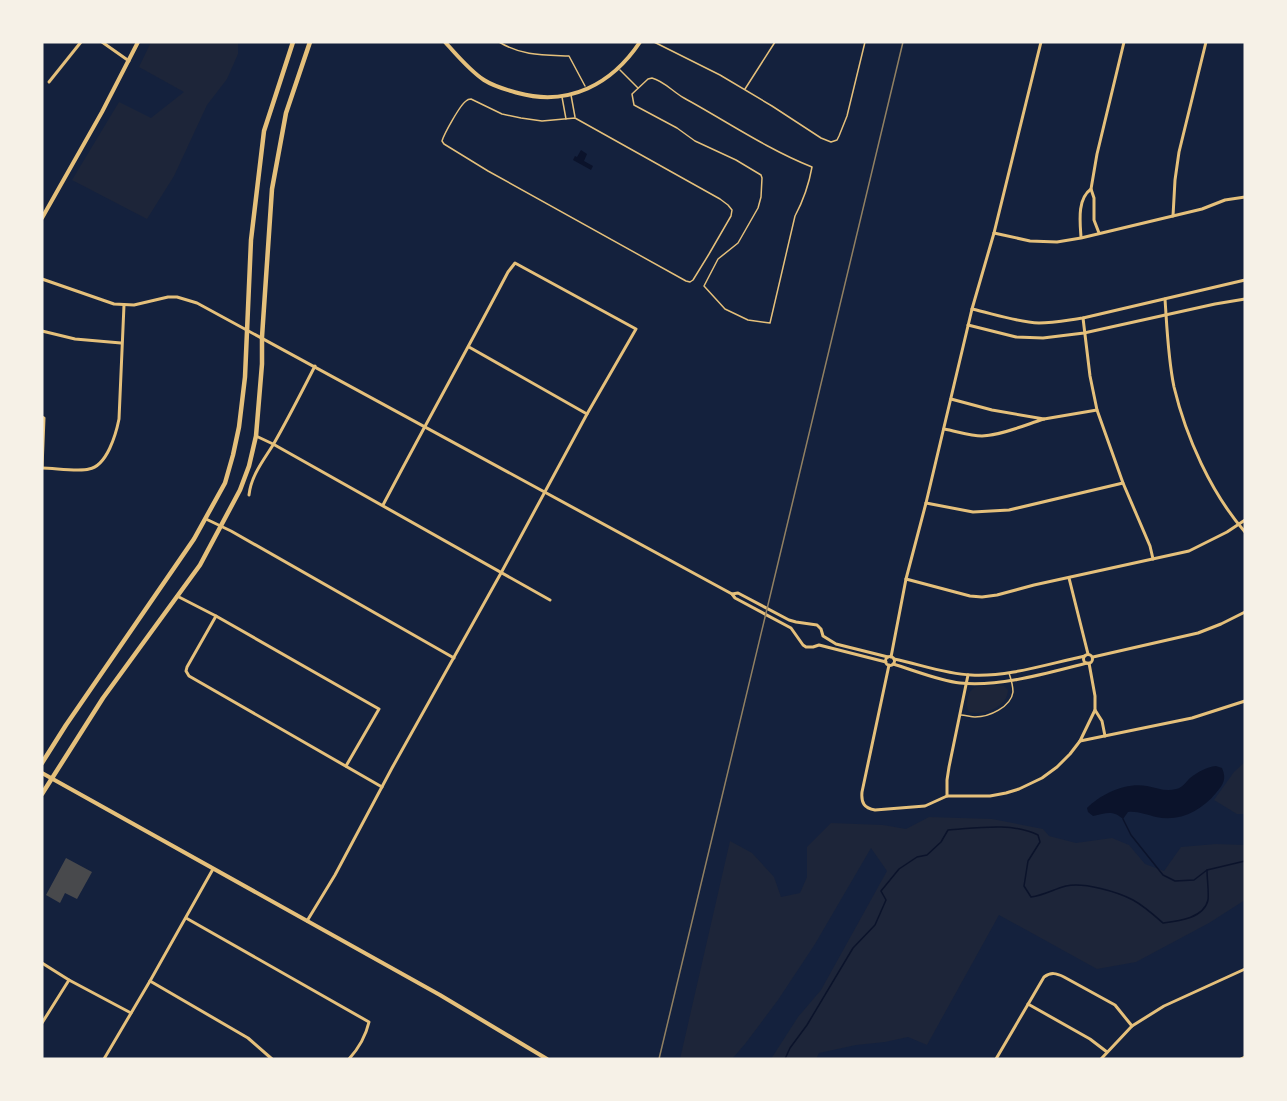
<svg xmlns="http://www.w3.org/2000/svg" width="1287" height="1101" viewBox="0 0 1287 1101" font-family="'Noto Sans',sans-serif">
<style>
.green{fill:#1d2539}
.water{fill:#0b132b}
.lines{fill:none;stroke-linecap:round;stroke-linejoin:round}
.stream{stroke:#0b132b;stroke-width:1.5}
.building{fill:#48494c}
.service{stroke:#e5c07b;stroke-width:1.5}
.minor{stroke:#e5c07b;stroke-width:3}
.tertiary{stroke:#e5c07b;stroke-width:4}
.secondary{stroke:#e5c07b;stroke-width:4.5}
.rail{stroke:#918062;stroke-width:1.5}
</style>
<rect width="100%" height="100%" fill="#14213d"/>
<g class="green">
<polygon points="151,42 238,42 238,54 227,79 207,105 174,176 147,219 72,180 119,102 151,118 184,92 139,67"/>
<path d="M998,685L1004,686L1008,690C1008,707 983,716 969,712C966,706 967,703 968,697C972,682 985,687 998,685Z"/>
<polygon points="1245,762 1245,814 1237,814 1214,800 1234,772"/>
<polygon points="929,817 992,819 1043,829 1049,836 1076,843 1112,838 1129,845 1145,864 1164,871 1181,847 1216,844 1245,845 1245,900 1209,923 1136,962 1097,969 999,915 927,1045 908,1037 885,1042 856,1045 819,1053 816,1059 771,1059 798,1017 821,990 887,871 871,848 815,944 778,1000 745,1044 732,1059 680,1059 730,841 752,853 774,877 781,897 800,893 807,877 807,847 831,823 883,825 906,829"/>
</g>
<g class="water">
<polygon points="581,150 587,154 584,161 593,166 591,170 573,160 575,156 577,157"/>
<path d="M1216,766L1222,768C1227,779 1223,785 1216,793C1201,811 1180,822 1156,817C1147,815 1138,811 1128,812L1123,819C1113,810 1106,813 1093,816L1088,812L1087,808C1101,794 1126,782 1147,786C1157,788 1166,792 1176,789C1182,788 1186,782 1190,778C1198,772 1206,767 1216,766Z"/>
</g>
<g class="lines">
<g class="stream">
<polyline points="1123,819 1131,835 1163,875 1175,881 1194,880 1207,870 1245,861"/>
<path d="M785,1059L790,1048L807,1025L853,948L875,925L886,900L881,891L899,869L917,857L927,855L941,842L948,830C977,828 1012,822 1038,835L1040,842L1028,861L1024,886L1031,897C1045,895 1054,889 1066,886C1084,882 1118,892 1133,900C1144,906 1154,915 1163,923C1179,921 1204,918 1208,900C1209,891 1207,879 1207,870"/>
</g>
</g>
<polygon class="building" points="66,858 92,872 77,899 65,893 60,903 46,895"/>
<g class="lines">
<g class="service">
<path d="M499,42C522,56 543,55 569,56L585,86"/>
<polyline points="654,42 720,75 772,106 821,138 831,142 837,140 839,136 847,116 865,42"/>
<polyline points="620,70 638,88"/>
<path d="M652,78C664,81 673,92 684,98C726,121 767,149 812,167C809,184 803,201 795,216L770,323L748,320L725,309L704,286L718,259L738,243L758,208L761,197L762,178L761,175L736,160L695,141L677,128L634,105L632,94L648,79Z"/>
<polyline points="745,89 775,42"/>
<polyline points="571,95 575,117"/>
<polyline points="562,97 566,119"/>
<path d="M471,99L502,114L521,118L542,121L575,118L720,199L728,205L732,210L731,216L709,254L693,280L690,282L686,281L488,171L444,144L442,141C444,134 460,105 466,101C467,100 469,99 471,99Z"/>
<path d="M961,715C965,715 971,717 975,717C989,717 1011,707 1013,692C1013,685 1011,679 1009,673"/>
</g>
<g class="minor">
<polyline points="102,42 129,61"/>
<polyline points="49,82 81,42"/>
<polyline points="1173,216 1175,180 1179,152 1206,42"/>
<polyline points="994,233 1030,241 1057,242 1081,238 1202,209 1225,200 1245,197"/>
<polyline points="1099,233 1094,220 1094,198 1091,189 1097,154 1124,42"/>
<path d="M1081,237C1080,222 1077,199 1091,189"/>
<polyline points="42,279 114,304 134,305 168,297 177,297 197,303 732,594 735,598 791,628 803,645 806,647 813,647 819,645 886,662"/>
<path d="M1165,299C1167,328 1168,358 1174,387C1186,437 1211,493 1245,532"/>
<path d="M972,309C994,314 1017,322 1039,323C1053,323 1068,320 1083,318L1245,280"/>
<polyline points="1083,318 1090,376 1097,410 1123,483 1150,546 1153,559"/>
<polyline points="968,325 1016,337 1043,338 1084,333 1215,304 1245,299"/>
<polyline points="42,331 75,339 121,343"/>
<polyline points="469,347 587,414"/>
<polyline points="42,417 44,418 42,468"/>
<polyline points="1044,419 1097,410"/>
<path d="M944,429C956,431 970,436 982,436C1002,435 1025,425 1044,419L992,410L951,399"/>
<polyline points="256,436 273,444 550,600"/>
<path d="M42,468C54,468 79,472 89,469C107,466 116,434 119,419L124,305"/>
<path d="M249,495C251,476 263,461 273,445C288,419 301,393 315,366"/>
<polyline points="926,503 973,512 1009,510 1123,483"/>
<polyline points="206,519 231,531 454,658"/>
<polyline points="1069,578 1088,654"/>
<polyline points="906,579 970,596 982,597 997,595 1034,585 1189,551 1227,532 1245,520"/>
<polyline points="732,594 738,593 789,620 796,622 817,625 821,629 823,636 836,644 888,657"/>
<polyline points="177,596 216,616 379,709 346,766"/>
<polyline points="216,616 187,667 186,671 189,676 382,787"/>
<circle cx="1088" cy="659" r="4.5"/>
<circle cx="890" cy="661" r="4.5"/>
<polyline points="891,657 906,579 926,503 972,309 994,233 1041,42"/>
<polyline points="1093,657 1198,633 1221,624 1245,612"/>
<path d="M894,659C919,664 945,674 971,675C1009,677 1047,664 1085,656"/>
<path d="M893,664C913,670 940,681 960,683C1001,687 1047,673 1087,663"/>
<path d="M889,665L862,792C861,803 864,808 875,810L925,806L947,796H990L1006,793L1019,789L1042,778L1057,767L1070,754L1080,741L1095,710V696L1089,663"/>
<polyline points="1095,710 1102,721 1105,736"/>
<polyline points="1080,741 1192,718 1245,701"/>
<polyline points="947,796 947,780 949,767 968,675"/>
<path d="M186,918L369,1022C366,1035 358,1049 349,1059"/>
<path d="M307,921L335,875L392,768L501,573L587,414L636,329L515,263L508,272C467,350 424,427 383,505"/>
<polyline points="42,963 69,980 131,1013"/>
<polyline points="150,981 248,1038 272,1059"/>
<polyline points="1028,1004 1090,1039 1107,1052"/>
<polyline points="42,1023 69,980"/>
<polyline points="104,1059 150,981 213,869"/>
<path d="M996,1059L1044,977C1051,972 1056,973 1064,977L1115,1005L1132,1026"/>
<polyline points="1101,1059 1132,1026 1164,1006 1245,969"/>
<polyline points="1241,1059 1245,1057"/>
</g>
<g class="tertiary">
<path d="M445,42C457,55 469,70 484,80C495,87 507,90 518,93C569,107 612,84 640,42"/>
<polyline points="42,218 102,112 138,42"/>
<polyline points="42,773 440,995 547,1059"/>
</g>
<g class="secondary">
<polyline points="42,763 66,725 194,539 225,483 233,455 239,427 245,377 251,240 264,131 293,42"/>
<polyline points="42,794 103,698 200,565 240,490 249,466 256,436 262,364 262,337 272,189 286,113 310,42"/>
</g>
<polyline class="rail" points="659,1059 903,42"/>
</g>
<rect width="1287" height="1101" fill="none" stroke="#f6f1e7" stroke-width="87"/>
</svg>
